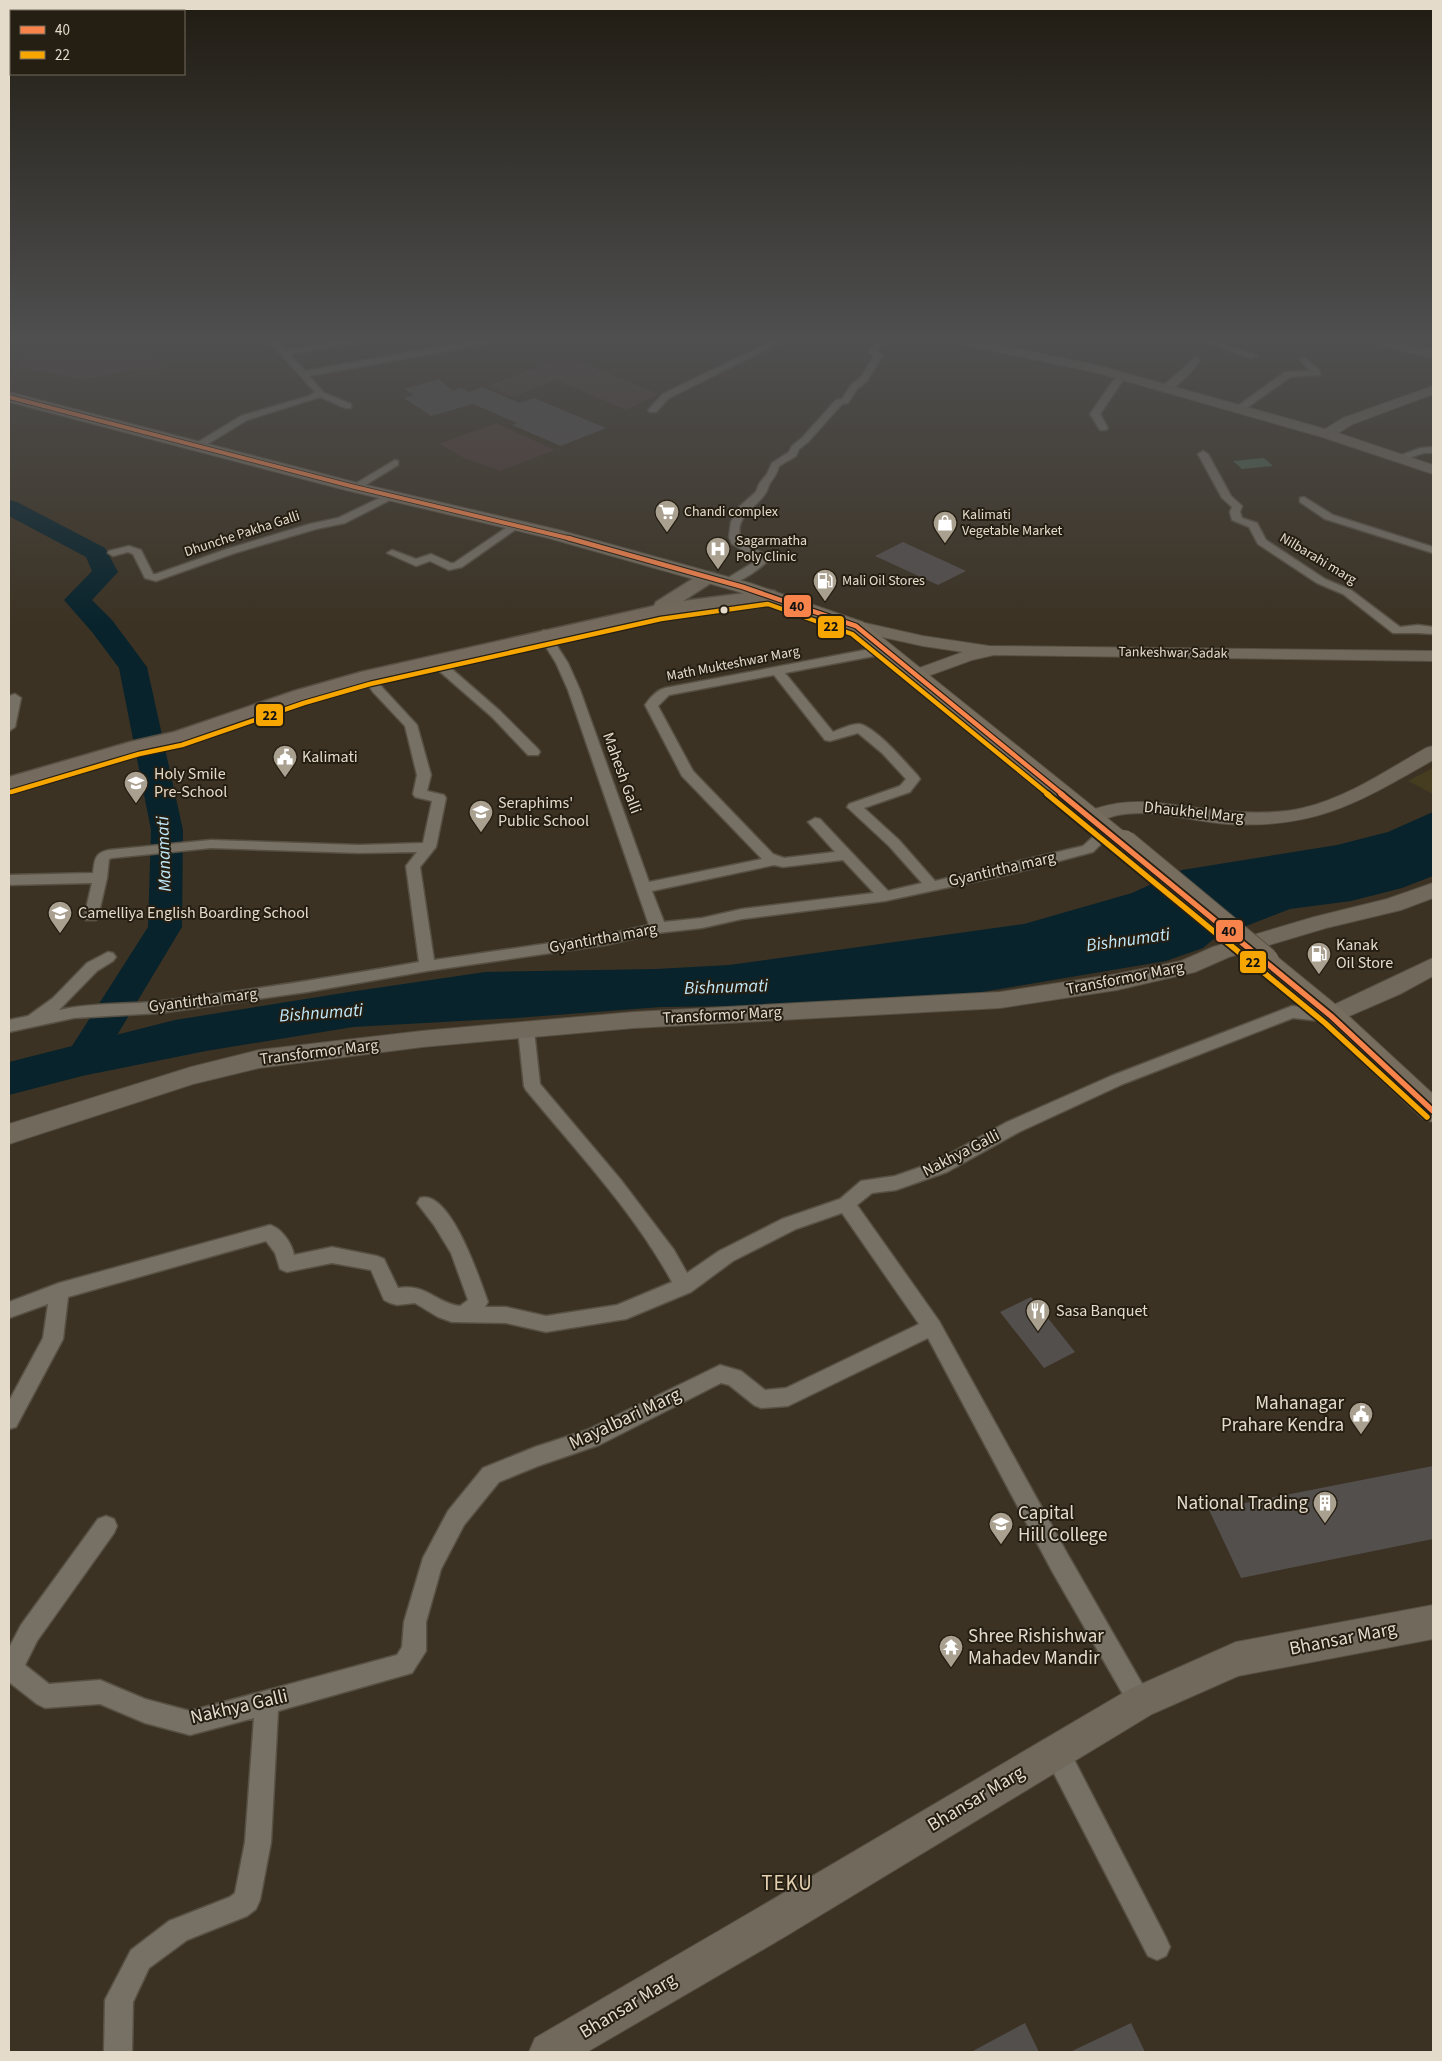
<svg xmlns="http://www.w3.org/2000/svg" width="1442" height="2061" viewBox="0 0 1442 2061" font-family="'Source Sans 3',sans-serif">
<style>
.medical{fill:#4b3933}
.green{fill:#4b6250}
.sand{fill:#463d20}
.water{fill:#08232c}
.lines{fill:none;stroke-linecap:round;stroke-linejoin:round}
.river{fill:#08232c;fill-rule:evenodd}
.building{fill:#534f4d}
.street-casing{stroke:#575043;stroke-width:3}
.secondary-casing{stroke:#575043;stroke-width:2}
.primary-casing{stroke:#575043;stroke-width:3}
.highway-casing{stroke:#575043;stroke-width:2}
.street{fill:#767065;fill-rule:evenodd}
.secondary{fill:#71695c;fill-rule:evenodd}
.primary{fill:#746a5d;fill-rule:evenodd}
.highway{fill:#776d5e;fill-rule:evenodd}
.highway-bridge-casing{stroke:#575043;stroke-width:28;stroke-linecap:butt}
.highway-bridge{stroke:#776d5e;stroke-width:26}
.bus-1-far2-casing{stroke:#251e12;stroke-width:5.5}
.bus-1-far1-casing{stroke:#251e12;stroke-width:7}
.bus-1-casing{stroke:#251e12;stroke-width:9}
.bus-2-far1-casing{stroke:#251e12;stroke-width:7}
.bus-2-casing{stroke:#251e12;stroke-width:9}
.bus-1-far2{stroke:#f8844c;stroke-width:4}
.bus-1-far1{stroke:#f8844c;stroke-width:4.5}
.bus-1{stroke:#f8844c;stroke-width:5.5}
.bus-2-far1{stroke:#f7a600;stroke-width:4.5}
.bus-2{stroke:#f7a600;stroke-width:5.5}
.bus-dot{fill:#e5dbcb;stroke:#251e12;stroke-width:2}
.labels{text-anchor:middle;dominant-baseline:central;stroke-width:4;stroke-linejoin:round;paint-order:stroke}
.far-poi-label{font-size:14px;fill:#e5dbcb;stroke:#251e12;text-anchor:start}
.far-street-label{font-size:14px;fill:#e5dbcb;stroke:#251e12}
.poi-label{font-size:16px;fill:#e5dbcb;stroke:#251e12;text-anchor:start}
.street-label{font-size:16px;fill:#e5dbcb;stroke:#251e12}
.water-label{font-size:18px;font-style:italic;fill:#bfe8fa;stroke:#251e12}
.near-poi-label{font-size:19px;fill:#e5dbcb;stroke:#251e12;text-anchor:end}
.near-street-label{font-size:19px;fill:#e5dbcb;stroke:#251e12}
.near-neighbourhood-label{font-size:21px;letter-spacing:1px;fill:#e3d0b0;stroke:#251e12}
.line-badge{stroke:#251e12;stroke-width:2}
.pale-badge-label{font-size:14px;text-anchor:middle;font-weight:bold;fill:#111}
</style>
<rect width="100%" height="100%" fill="#3b3223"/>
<g class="medical">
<polygon points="81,338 137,338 146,351 164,369 136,369 82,380 17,366 28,360 15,359 18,355"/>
<polygon points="566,357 659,394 626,410 556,380 513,397 487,386"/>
<polygon points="496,423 555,450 501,471 466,459 439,444"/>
</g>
<polygon class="green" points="1264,458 1273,466 1242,469 1233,461"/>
<polygon class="sand" points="1433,768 1433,794 1408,781"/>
<polygon class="water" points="1433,812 1433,876 1402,888 1351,901 1290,909 1215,938 1203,948 1166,961 970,994 811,1005 661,1007 516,1018 353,1027 206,1051 82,1076 9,1095 9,1062 175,1020 349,992 485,972 656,969 729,965 1024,924 1132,893 1182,870 1337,845 1388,832"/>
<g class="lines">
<polygon class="river" points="9,500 17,502 105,548 118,572 92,600 112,620 147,667 183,830 182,927 98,1067 84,1071 70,1067 65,1057 148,927 151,830 119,668 92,632 64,600 92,571 86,557 9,516"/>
</g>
<g class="building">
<polygon points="439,379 453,391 461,388 469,392 482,387 520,403 534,398 606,428 561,446 512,425 517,423 473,404 431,416 404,398 414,395 404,389"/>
<polygon points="903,542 966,571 938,585 875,556"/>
<polygon points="1031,1297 1075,1352 1044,1368 1000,1312"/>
<polygon points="1433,1466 1433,1539 1241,1578 1209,1510"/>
<polygon points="1025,2023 1039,2052 971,2052"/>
<polygon points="1131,2023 1145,2052 1070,2052"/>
</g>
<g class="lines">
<defs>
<g id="street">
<polygon points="266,338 275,338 286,350 355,338 374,338 370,341 290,354 305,371 487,338 505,338 501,341 309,376 324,393 351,404 351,408 345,408 320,397 247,420 201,448 195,448 195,444 241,416 309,396 315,392"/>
<polygon points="778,338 789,338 669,398 656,412 650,412 648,410 663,394"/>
<path d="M878,338H886L877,351L883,355L867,381L857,389L848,403L842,404L808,442L799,449L796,456L779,466C777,474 774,477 770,483C768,487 767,491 765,494C755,509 733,517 741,540L770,558C764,567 733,588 723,585L721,583L723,581L759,559L732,544L729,537L731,522L740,506L756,492L759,484L767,474L772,463L789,452L792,446L802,438L836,400L842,399L851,385L861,377L874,356L868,352Z"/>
<polygon points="1193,338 1206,338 1258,356 1251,358"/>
<path d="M1196,357L1200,360C1194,370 1174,392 1162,391V387Z"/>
<polygon points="1304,357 1320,371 1320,375 1290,377 1241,412 1235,412 1235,408 1285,372 1310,371 1300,360"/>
<polygon points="1121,374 1125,377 1100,414 1108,428 1106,430 1100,430 1090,414 1113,381"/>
<polygon points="1433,447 1433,453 1424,453 1399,461 1394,458 1420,448"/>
<polygon points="1203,451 1208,454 1231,496 1242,506 1240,512 1242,518 1257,523 1266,540 1325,579 1351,590 1400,627 1418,625 1433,627 1433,634 1418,633 1393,633 1343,594 1317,583 1258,544 1249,527 1232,520 1230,512 1232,507 1222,498 1198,454"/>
<polygon points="395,460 398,461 398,465 359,489 351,489 350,487"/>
<polygon points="390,493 395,496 394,498 345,523 316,529 235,553 156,581 145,578 133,554 128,552 113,556 108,553 109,551 129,546 141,550 153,574 156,574 227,549 310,524 338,518"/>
<polygon points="1304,497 1333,515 1433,547 1433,553 1325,519 1300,502 1300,498"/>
<polygon points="515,522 519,523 520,525 519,527 462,567 449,570 430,561 416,566 387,553 392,550 416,559 431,554 451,563 454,563"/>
<path d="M544,630L548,632L568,663L580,690L649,882L762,859L682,776L645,705C649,699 657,690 665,688L886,646L890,647L892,650L890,653L785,673L833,732C840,729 851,724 859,724C875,726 907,764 918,776L920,779L910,792L864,808L899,840L935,881L1083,846L1096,834L1085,818L1087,815H1097L1110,835L1093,852L1010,874L885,901L742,919L702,928L658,933L605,945L427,971L307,992L160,1013L74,1018L9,1032V1020L28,1016L53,998L87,963L108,952L113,953L116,957L113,961L97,971L59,1010C93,1002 128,1005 162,1001C248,991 333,977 419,962L406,866L417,852L359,853L211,848L112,858L109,859L107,878L98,917L96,920H86L84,917L92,883L9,885V875L93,873C95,860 94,853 109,850L211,840L359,845L423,843L432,801L415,797L413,794L417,775L405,726L373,692L362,676L368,672L372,673L381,686L417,725L431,775L427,791L444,795L446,798L436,847L420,867L434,960L605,935L649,925L568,690L556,663L538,634ZM774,675L825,740L830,741L858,733L882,753L906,779L900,786L849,804L847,807L889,846L922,883L888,891L820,819L815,818L808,822L835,852L784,858L773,854L693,771L658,706L669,695ZM843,860L874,893L742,909L702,918L664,922L652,891L774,865L783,867Z"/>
<polygon points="434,656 438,657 500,711 538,749 540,752 538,755 528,755 492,717 430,663 428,660 430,657"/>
<polygon points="15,694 21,698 15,727 9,731 9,696"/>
<path d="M1292,1006L1331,1010L1337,1012L1339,1016L1337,1020L1331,1022L1293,1018L1123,1084L1019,1132L947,1172L896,1190L872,1193L857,1205L939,1321L1068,1555L1148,1694L1152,1702L1148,1710L1140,1714L1132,1710L1052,1571L928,1338L788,1406L761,1408L754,1405L729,1385L721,1383L599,1445L538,1466L499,1482L464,1525L441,1569L426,1622V1651L412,1673L278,1711L271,1842L260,1900L256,1909L247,1916L187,1940L149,1968L133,2002L132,2052H104L105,2000L131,1950L169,1921L230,1897L235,1893L245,1842L254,1718L190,1735L145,1723L100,1704L45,1708L37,1704L9,1682V1648L21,1625L98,1519L106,1516L114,1519L117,1526L114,1533L37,1641L25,1665L49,1684L100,1680L145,1699L190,1711L397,1655L402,1647L404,1622L423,1558L448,1511L483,1468L535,1447L587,1430L720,1365L741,1371L765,1390L786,1388L919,1324L842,1213L796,1229L733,1261L691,1292L626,1319L546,1332L506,1323L452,1322L438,1317L415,1303L397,1305L390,1303L384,1300L371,1270L332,1263L287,1272L280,1269L275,1253L266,1241L68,1297L63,1339L16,1427L9,1429V1401L43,1338L48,1304L9,1318V1302L59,1283L270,1225C281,1228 292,1243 294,1255L332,1247L377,1256L384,1259L398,1288C426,1283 436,1303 460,1306L468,1300L451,1253L434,1225L417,1203L420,1198C450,1188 480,1280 488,1302L485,1307H506L546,1316L617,1305L672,1282C634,1212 577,1152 526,1090L524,1086L518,1030L520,1026L526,1024L532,1026L534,1030L540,1084L621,1180L674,1250L687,1273L719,1251L782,1219L840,1199L861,1181L895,1176L935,1162L1007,1122L1111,1076Z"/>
<polygon points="1056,1739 1065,1742 1166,1938 1170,1947 1166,1956 1157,1960 1148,1956 1047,1760 1044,1751 1047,1742"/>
</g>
<g id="secondary">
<polygon points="944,338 967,338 1100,366 1325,429 1343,418 1433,386 1433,394 1353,424 1338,433 1433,465 1433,474 1322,437 1098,373 950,342"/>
<polygon points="1361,338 1382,338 1433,350 1433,358 1363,341"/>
<polygon points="856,621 923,636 989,646 1433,651 1433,661 994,655 972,660 917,680 911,679 908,675 911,671 963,652 923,646 850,630 847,626 850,622"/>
<path d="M1433,746V760C1359,802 1317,829 1227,824C1200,822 1174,815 1148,813C1137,813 1125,813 1114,816C1104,819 1096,824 1085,821L1082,817C1086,811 1092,810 1098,808C1140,794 1180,808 1223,811C1249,813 1277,814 1303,808C1347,798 1387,770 1426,748Z"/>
<polygon points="1433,883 1433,898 1401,910 1326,928 1229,957 1195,972 1117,990 1000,1008 634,1028 422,1047 259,1068 193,1084 9,1144 9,1124 191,1067 259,1050 422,1031 634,1012 1000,992 1117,974 1181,961 1213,947 1314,917 1387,899"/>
<polygon points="1433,958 1433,976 1400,994 1331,1024 1323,1022 1319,1016 1323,1010"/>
<polygon points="1433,1605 1433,1639 1238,1676 1152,1714 786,1936 587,2052 529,2052 535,2038 758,1908 1128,1690 1236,1642"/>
</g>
<polygon id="primary" points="708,572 714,573 717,577 714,581 683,601 769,590 775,591 778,595 775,599 769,600 659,616 372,681 308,699 186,741 141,751 9,790 9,777 130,742 174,732 294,691 361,672 654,606 656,602 702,573"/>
<g id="highway">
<polygon points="9,392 358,483 559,530 750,583 863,622 1132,838 1136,843 1132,848 1124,850 1116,848 849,630 736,591 548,538 349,491 9,402"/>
<polygon points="1266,952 1275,955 1341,1009 1433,1094 1433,1122 1423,1119 1321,1023 1257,967 1253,961 1257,955"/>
</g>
</defs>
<use href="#street" class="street-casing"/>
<use href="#secondary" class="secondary-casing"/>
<use href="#primary" class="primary-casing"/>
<use href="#highway" class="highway-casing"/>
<use href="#street" class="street"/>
<use href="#secondary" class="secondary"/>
<use href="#primary" class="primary"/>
<use href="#highway" class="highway"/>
<defs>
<polyline id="highway-bridge" points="1124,843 1266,961"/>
</defs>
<use href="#highway-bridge" class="highway-bridge-casing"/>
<use href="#highway-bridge" class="highway-bridge"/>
<defs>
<polyline id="bus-1-far2" points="9,397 355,487 572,539"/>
<polyline id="bus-1-far1" points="568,538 743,587 856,626 1063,795"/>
<polyline id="bus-1" points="1061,794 1331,1016 1433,1111"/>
<polyline id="bus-2-far1" points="11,792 139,754 182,745 304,703 370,684 661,619 768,604 852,634 1049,795"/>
<polyline id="bus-2" points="1047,794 1325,1023 1427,1117"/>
</defs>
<use href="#bus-1-far2" class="bus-1-far2-casing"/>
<use href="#bus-1-far1" class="bus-1-far1-casing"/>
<use href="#bus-1" class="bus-1-casing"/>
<use href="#bus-2-far1" class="bus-2-far1-casing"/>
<use href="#bus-2" class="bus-2-casing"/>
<use href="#bus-1-far2" class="bus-1-far2"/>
<use href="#bus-1-far1" class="bus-1-far1"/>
<use href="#bus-1" class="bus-1"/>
<use href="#bus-2-far1" class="bus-2-far1"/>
<use href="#bus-2" class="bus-2"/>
</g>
<linearGradient id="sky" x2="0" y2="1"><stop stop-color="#201c13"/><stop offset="0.54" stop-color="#4f4f50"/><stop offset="1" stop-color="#4f4f50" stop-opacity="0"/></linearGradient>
<rect width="1442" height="627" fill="url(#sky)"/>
<defs>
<symbol id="supermarket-pin" viewBox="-11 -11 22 30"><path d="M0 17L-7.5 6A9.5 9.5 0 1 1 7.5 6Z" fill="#aaa090" stroke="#251e12"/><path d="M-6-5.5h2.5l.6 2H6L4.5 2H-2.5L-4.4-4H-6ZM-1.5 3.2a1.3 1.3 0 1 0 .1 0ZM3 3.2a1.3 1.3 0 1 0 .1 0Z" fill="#fff"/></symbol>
<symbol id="shop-pin" viewBox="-11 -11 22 30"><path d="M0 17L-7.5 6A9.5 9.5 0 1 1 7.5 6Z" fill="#aaa090" stroke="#251e12"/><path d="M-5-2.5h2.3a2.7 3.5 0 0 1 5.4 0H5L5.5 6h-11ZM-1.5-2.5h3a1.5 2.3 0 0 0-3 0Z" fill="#fff"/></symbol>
<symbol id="hospital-pin" viewBox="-11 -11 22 30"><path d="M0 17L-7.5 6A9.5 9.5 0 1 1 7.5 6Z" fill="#aaa090" stroke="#251e12"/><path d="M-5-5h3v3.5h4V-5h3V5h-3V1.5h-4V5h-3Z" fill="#fff"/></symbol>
<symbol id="fuel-pin" viewBox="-11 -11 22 30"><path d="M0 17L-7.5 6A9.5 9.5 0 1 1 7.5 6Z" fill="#aaa090" stroke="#251e12"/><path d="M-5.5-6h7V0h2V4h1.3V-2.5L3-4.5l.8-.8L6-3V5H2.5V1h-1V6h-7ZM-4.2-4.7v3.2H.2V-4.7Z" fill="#fff"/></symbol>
<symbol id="civic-pin" viewBox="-11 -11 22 30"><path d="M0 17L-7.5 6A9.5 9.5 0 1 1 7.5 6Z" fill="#aaa090" stroke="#251e12"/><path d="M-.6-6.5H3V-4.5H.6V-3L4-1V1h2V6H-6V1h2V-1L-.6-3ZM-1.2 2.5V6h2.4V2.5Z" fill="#fff"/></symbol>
<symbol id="school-pin" viewBox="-11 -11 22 30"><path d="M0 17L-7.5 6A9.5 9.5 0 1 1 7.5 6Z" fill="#aaa090" stroke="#251e12"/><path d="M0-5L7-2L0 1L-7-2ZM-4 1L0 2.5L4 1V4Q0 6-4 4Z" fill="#fff"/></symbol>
<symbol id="restaurant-pin" viewBox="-11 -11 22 30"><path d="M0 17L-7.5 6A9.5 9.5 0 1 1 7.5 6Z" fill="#aaa090" stroke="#251e12"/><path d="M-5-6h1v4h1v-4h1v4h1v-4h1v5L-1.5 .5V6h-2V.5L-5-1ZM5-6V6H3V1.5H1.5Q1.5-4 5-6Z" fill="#fff"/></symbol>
<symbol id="building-pin" viewBox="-11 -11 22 30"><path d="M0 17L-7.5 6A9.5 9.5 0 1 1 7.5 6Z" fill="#aaa090" stroke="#251e12"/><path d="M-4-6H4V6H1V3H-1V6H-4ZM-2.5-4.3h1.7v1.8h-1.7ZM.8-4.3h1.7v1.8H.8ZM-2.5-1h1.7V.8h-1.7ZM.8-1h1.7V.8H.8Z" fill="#fff"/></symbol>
<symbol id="university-pin" viewBox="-11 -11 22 30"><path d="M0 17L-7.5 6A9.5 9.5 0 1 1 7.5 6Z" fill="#aaa090" stroke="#251e12"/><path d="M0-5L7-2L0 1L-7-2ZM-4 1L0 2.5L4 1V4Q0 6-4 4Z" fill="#fff"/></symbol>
<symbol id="temple-pin" viewBox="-11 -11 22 30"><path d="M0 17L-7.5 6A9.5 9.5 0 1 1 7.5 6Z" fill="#aaa090" stroke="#251e12"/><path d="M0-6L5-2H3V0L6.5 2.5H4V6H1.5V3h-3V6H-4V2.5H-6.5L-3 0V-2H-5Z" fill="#fff"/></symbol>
</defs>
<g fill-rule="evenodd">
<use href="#supermarket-pin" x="653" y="498" width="28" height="38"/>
<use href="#shop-pin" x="931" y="509" width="28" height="38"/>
<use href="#hospital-pin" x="704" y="535" width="28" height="38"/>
<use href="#fuel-pin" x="811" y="567" width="28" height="38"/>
<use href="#civic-pin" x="271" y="743" width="28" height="38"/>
<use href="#school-pin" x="122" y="769" width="28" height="38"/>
<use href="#school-pin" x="467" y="798" width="28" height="38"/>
<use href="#school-pin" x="46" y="899" width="28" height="38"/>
<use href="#fuel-pin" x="1305" y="940" width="28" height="38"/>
<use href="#restaurant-pin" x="1024" y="1297" width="28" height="38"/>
<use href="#civic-pin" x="1347" y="1400" width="28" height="38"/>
<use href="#building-pin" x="1311" y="1489" width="28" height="38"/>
<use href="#university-pin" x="987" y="1510" width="28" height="38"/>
<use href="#temple-pin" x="937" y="1633" width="28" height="38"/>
</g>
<circle class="bus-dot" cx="724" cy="610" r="4.5"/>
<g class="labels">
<g class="far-poi-label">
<text x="684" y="512">Chandi complex</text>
<text x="962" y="515">Kalimati<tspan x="962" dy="16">Vegetable Market</tspan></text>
<text x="736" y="541">Sagarmatha<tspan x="736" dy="16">Poly Clinic</tspan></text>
<text x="842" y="581">Mali Oil Stores</text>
</g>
<g class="far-street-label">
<text transform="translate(242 534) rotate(-18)">Dhunche Pakha Galli</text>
<text transform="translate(1318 559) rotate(31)">Nilbarahi marg</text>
<text transform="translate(1173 653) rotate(1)">Tankeshwar Sadak</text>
<text transform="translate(733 664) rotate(-11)">Math Mukteshwar Marg</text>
</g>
<g class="poi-label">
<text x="302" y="757">Kalimati</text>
<text x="154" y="774">Holy Smile<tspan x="154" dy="18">Pre-School</tspan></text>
<text x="498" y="803">Seraphims'<tspan x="498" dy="18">Public School</tspan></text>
<text x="78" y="913">Camelliya English Boarding School</text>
<text x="1336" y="945">Kanak<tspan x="1336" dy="18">Oil Store</tspan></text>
<text x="1056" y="1311">Sasa Banquet</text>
</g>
<g class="street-label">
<text transform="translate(622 773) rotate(70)">Mahesh Galli</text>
<text transform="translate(1194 812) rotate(6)">Dhaukhel Marg</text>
<text transform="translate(1002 869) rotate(-13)">Gyantirtha marg</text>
<text transform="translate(603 938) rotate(-10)">Gyantirtha marg</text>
<text transform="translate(1125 978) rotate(-11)">Transformor Marg</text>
<text transform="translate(203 1000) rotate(-7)">Gyantirtha marg</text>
<text transform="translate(722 1015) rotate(-3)">Transformor Marg</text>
<text transform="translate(319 1052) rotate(-7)">Transformor Marg</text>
<text transform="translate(961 1153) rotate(-27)">Nakhya Galli</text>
</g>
<g class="water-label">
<text transform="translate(164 854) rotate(-92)">Manamati</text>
<text transform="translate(1128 940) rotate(-8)">Bishnumati</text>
<text transform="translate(726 987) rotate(-2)">Bishnumati</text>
<text transform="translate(321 1013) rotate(-4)">Bishnumati</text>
</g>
<g class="near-poi-label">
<text x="1344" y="1403">Mahanagar<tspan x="1344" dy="22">Prahare Kendra</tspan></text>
<text x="1308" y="1503">National Trading</text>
<text x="1018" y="1513" text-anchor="start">Capital<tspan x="1018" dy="22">Hill College</tspan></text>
<text x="968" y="1636" text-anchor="start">Shree Rishishwar<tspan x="968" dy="22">Mahadev Mandir</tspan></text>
</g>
<g class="near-street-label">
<text transform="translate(625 1419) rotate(-25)">Mayalbari Marg</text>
<text transform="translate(1343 1639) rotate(-11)">Bhansar Marg</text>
<text transform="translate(239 1707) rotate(-13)">Nakhya Galli</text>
<text transform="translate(976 1799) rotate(-31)">Bhansar Marg</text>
<text transform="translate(628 2006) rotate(-31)">Bhansar Marg</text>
</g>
<g class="near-neighbourhood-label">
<text x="787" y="1883">TEKU</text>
</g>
</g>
<g class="line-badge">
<rect x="783" y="594" width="29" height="24" rx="5" fill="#f8844c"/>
<rect x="817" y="615" width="28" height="24" rx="5" fill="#f7a600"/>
<rect x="255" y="703" width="29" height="24" rx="5" fill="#f7a600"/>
<rect x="1215" y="919" width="29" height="24" rx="5" fill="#f8844c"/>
<rect x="1239" y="950" width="28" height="24" rx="5" fill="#f7a600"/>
</g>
<g class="pale-badge-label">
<text x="797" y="611">40</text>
<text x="831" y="631">22</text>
<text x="270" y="720">22</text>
<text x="1229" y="936">40</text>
<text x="1253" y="967">22</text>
</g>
<rect width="1442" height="2061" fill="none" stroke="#e5dbcb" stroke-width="20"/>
<rect x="10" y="10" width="175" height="65" fill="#251e12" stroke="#726a5c"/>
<rect x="20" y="26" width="25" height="8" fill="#f8844c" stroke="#726a5c"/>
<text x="55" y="35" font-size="15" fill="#e5dbcb">40</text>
<rect x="20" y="51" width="25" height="8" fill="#f7a600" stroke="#726a5c"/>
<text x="55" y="60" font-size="15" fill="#e5dbcb">22</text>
</svg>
